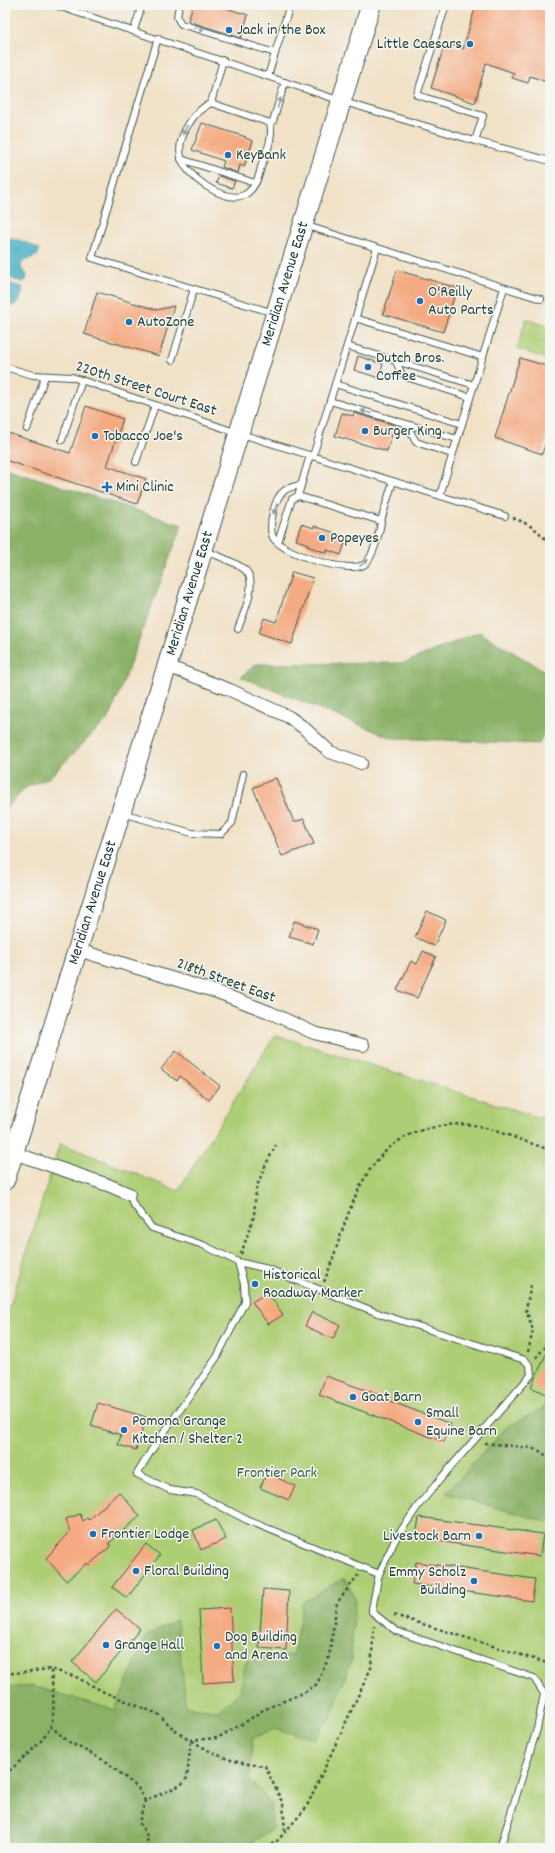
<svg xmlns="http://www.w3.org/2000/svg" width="555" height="1853" viewBox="0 0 555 1853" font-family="Dekko,sans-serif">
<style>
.green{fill:#aece75;stroke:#668654}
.forest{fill:#8ab166;stroke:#54774d}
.water{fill:#43aec2;stroke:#31767b}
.building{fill:#f4ab83}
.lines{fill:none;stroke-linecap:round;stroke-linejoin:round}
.service-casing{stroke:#3e564a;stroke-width:8}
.minor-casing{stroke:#3e564a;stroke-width:14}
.primary-casing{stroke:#3e564a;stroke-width:21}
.path{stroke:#3e564a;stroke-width:2.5;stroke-dasharray:3 3;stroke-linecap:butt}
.service{stroke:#fff;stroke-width:6}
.minor{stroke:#fff;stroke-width:12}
.primary{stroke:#fff;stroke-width:19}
.oneway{fill:#8f9e9a}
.poi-dot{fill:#1f6fb2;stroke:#f6f6f2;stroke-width:1.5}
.labels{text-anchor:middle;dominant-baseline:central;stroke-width:3;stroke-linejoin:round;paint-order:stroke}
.poi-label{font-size:16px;fill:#1f3d34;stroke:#f6f6f2;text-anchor:start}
.street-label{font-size:16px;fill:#1f3d34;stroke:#f6f6f2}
.park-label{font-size:16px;fill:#3c5a41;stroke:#f6f6f2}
</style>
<rect width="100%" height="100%" fill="#f6f6f2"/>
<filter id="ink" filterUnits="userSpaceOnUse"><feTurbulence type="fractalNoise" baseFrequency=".025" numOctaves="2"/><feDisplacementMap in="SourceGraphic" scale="8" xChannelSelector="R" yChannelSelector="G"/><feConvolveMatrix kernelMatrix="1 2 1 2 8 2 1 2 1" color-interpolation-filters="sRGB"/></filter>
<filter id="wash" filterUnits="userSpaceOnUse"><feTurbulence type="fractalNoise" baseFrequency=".012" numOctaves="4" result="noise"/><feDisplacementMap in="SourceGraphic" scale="16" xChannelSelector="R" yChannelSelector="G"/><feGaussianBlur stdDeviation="0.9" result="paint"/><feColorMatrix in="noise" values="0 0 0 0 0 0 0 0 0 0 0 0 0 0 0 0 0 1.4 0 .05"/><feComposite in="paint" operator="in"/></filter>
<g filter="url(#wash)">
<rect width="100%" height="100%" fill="#f1e1c6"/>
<g class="green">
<polygon points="526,319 550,327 550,360 517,349"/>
<polygon points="275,1035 550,1121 550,1848 5,1848 5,1322 60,1143 178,1191"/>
</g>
<g class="forest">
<polygon points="5,468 182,525 110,717 50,777 25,788 5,810 5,584 9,575 5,572"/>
<polygon points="479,632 550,674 550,717 539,744 392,738 241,677 256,664 404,663"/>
<polygon points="550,1391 550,1523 446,1493 508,1426 542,1409"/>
<polygon points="344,1578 355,1597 351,1661 331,1716 315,1739 274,1729 253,1738 249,1780 272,1804 272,1829 243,1848 21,1848 5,1836 5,1688 32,1686 115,1710 147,1635 177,1620 186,1707 218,1710 240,1692 246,1661 293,1655 303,1602"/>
</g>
<g class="water">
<polygon points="5,236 27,243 39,249 38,255 22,262 21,268 27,275 26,280 23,282 5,277"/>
<polygon points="5,283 22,287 23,290 19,302 12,306 5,304"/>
</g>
<g id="blocks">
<g class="building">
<polygon points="193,5 216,5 248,15 241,38 188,21"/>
<polygon points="476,5 550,5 550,83 530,76 528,83 512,78 514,73 486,63 475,103 431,88 445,43 463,49"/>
<polygon points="202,123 246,137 245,138 253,141 244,167 240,165 238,173 222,167 224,161 192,150"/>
<polygon points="219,176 235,181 232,188 216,183"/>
<polygon points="397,270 457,288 443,332 383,314"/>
<polygon points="97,292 157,310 174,306 159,356 84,334"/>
<polygon points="358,356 383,364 379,378 354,370"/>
<polygon points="520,358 550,367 550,429 542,454 495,438"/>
<polygon points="86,406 123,419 107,466 146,479 137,504 5,460 5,432 70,453"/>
<polygon points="342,413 353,416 354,413 395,425 387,451 335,436"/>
<polygon points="301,524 314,528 314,526 347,537 341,555 327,550 327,553 307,546 308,544 296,540"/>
<polygon points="292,572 313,578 292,644 259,633 264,618 276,622"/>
<polygon points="276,778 294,822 304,819 314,844 282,856 253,788"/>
<polygon points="427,911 446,920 434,946 415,937"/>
<polygon points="294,921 318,929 313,944 289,937"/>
<polygon points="423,951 436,957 417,998 397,990 411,961 417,964"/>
<polygon points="176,1051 220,1086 209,1100 180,1076 177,1081 161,1069"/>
<polygon points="268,1292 283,1315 268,1324 252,1302"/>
<polygon points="312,1312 340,1325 333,1339 305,1326"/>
<polygon points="550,1346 550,1383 545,1394 531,1387"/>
<polygon points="326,1376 388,1398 387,1400 451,1424 444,1442 319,1395"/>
<polygon points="98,1403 146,1417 136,1450 118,1445 121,1435 91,1426"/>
<polygon points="267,1473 295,1486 289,1500 260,1488"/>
<polygon points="119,1492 140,1516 109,1543 111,1546 89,1565 87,1563 66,1581 46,1558 70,1532 66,1519 80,1514 83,1521 87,1518 89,1520"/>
<polygon points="419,1517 543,1534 540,1556 416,1538"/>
<polygon points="216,1520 226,1539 201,1550 193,1530"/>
<polygon points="146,1544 160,1555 127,1598 112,1587"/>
<polygon points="416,1562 535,1579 532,1601 412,1584"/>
<polygon points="263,1589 289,1591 286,1650 259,1648"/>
<polygon points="230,1608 234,1681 203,1683 199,1610"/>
<polygon points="116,1609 140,1629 96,1682 72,1662"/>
</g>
</g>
</g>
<g filter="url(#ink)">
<use href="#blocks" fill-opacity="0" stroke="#3e564a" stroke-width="1"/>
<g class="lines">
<defs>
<g id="service">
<polyline points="55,5 341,101 475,141 550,161"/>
<polyline points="179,5 177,17 181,24 275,53"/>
<polyline points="446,5 417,95 483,116 475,141"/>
<polyline points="134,30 142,5"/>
<polyline points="158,38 92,258 274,313"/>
<polyline points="223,60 211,103 270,123"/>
<polyline points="268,76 290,5"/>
<path d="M211,103C200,108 194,115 188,125C182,135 178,145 181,157C185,176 225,204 244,195C254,190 259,177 261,167C266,153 274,137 270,123"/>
<polyline points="270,123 273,121 285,82"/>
<polyline points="181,159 255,183"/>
<polyline points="304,225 541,299"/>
<polyline points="355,318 483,357"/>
<polyline points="347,346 474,385"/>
<polyline points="172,360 194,289"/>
<polyline points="396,361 401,373 406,377 470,397"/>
<polyline points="5,367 33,375 72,377 238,433 505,516"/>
<polyline points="335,384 462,424"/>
<polyline points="330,401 457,439"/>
<polyline points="406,424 416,442 452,454"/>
<polyline points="27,429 45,376"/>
<polyline points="62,440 82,380"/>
<polyline points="310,455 298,496 381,521 393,481"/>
<polyline points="313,456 377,248"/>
<polyline points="136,462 155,405"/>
<path d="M301,485C296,486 288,487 284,491C274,498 267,529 274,539C285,554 350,575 365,564C373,558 380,531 381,521"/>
<polyline points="440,495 504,288"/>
<polyline points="278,542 292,499 298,496"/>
<path d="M206,551C216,555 238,563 245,570C259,582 243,614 238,629"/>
<polyline points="122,813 192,833 221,834 232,823 243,774"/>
<polyline points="129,1194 133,1204 152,1228 203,1245 238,1262 268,1269 383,1315 525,1360 530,1366 531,1375 442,1477 418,1506 396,1538 379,1574 372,1609 372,1612 396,1631 534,1678 544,1694 537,1729 500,1848"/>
<polyline points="238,1262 244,1284 245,1302 217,1357 151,1451 137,1474 170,1490 197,1494 247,1520 379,1574"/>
</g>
<g id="minor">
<polyline points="167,666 230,690 289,717 304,728 330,752 361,763"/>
<polyline points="78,950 217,992 269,1012 314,1033 363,1045"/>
<polyline points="8,1151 108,1185 129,1194"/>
</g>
<g id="primary">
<path id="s1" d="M5,1180L167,666L371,5"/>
</g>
</defs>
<use href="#service" class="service-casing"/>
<use href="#minor" class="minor-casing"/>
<use href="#primary" class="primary-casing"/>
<g class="path">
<path d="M513,518C529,524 541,531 550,546"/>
<polyline points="241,1254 254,1216 256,1189 264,1168 276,1145"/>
<path d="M324,1282C349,1221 358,1140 436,1127C450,1124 464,1123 478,1126C502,1132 526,1142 550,1150"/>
<polyline points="528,1352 533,1330 526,1310 531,1284"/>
<polyline points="536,1358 543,1349 550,1345"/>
<polyline points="485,1443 531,1448 542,1452 550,1460"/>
<polyline points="394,1615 550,1664"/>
<polyline points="5,1674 51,1669 76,1677 106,1693 158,1714 178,1733 191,1740 217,1738 244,1723 263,1710 305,1692 317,1684 329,1657 337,1603 358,1575"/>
<polyline points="50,1726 69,1742 107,1762 138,1788 145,1801"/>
<path d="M5,1775C18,1762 46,1741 51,1725C56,1708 52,1687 51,1669"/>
<path d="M148,1848L147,1836L139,1822L145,1801L181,1785L187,1778L191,1740C218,1757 232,1763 265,1766L283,1804L285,1831"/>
<polyline points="266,1848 278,1840 306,1808 371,1668 374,1626"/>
</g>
<use href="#service" class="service"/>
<use href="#minor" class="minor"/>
<use href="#primary" class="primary"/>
</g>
<defs><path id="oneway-solid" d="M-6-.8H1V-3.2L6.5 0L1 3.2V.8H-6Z"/></defs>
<g class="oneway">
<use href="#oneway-solid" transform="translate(199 29) rotate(17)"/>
<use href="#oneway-solid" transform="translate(279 103) rotate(-72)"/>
<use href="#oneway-solid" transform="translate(185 130) rotate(117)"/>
<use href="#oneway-solid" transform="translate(366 412) rotate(-163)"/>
<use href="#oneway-solid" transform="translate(275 509) rotate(108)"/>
<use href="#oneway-solid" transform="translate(364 563) rotate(-37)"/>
</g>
</g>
<g class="poi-dot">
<circle cx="229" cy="30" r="4"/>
<circle cx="470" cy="44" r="4"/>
<circle cx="228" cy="155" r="4"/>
<circle cx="420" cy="301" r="4"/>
<circle cx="129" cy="322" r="4"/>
<circle cx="368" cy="367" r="4"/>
<circle cx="365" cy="431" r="4"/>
<circle cx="95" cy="436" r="4"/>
<path d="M105 481h4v4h4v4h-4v4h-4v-4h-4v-4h4z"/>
<circle cx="322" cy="538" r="4"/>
<circle cx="255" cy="1284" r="4"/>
<circle cx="353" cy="1397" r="4"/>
<circle cx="418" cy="1422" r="4"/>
<circle cx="124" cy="1430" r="4"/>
<circle cx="93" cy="1534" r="4"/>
<circle cx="479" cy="1536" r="4"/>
<circle cx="136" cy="1571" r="4"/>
<circle cx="474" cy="1581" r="4"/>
<circle cx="106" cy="1645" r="4"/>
<circle cx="217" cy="1646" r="4"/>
</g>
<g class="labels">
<g class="poi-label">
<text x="237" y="30">Jack in the Box</text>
<text x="462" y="44" text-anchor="end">Little Caesars</text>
<text x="236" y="155">KeyBank</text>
<text x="428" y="292">O'Reilly<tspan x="428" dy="18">Auto Parts</tspan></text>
<text x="137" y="322">AutoZone</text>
<text x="376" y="358">Dutch Bros.<tspan x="376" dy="18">Coffee</tspan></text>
<text x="373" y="431">Burger King</text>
<text x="103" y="436">Tobacco Joe's</text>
<text x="116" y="487">Mini Clinic</text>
<text x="330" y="538">Popeyes</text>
<text x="263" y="1275">Historical<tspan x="263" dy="18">Roadway Marker</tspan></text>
<text x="361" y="1397">Goat Barn</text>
<text x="426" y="1413">Small<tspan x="426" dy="18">Equine Barn</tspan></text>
<text x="132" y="1421">Pomona Grange<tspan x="132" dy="18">Kitchen / Shelter 2</tspan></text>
<text x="101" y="1534">Frontier Lodge</text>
<text x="471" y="1536" text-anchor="end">Livestock Barn</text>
<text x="144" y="1571">Floral Building</text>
<text x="466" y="1572" text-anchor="end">Emmy Scholz<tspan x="466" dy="18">Building</tspan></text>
<text x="225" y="1637">Dog Building<tspan x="225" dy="18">and Arena</tspan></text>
<text x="114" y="1645">Grange Hall</text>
</g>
<g class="street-label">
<text stroke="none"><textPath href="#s1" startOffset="939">Meridian Avenue East</textPath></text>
<text transform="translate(146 389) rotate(18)">220th Street Court East</text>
<text stroke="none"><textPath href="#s1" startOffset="615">Meridian Avenue East</textPath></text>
<text stroke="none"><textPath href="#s1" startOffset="291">Meridian Avenue East</textPath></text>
<text transform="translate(226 981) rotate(20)">218th Street East</text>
</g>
<g class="park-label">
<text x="277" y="1473">Frontier Park</text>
</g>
</g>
<rect width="555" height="1853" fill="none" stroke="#f6f6f2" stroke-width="20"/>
</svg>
